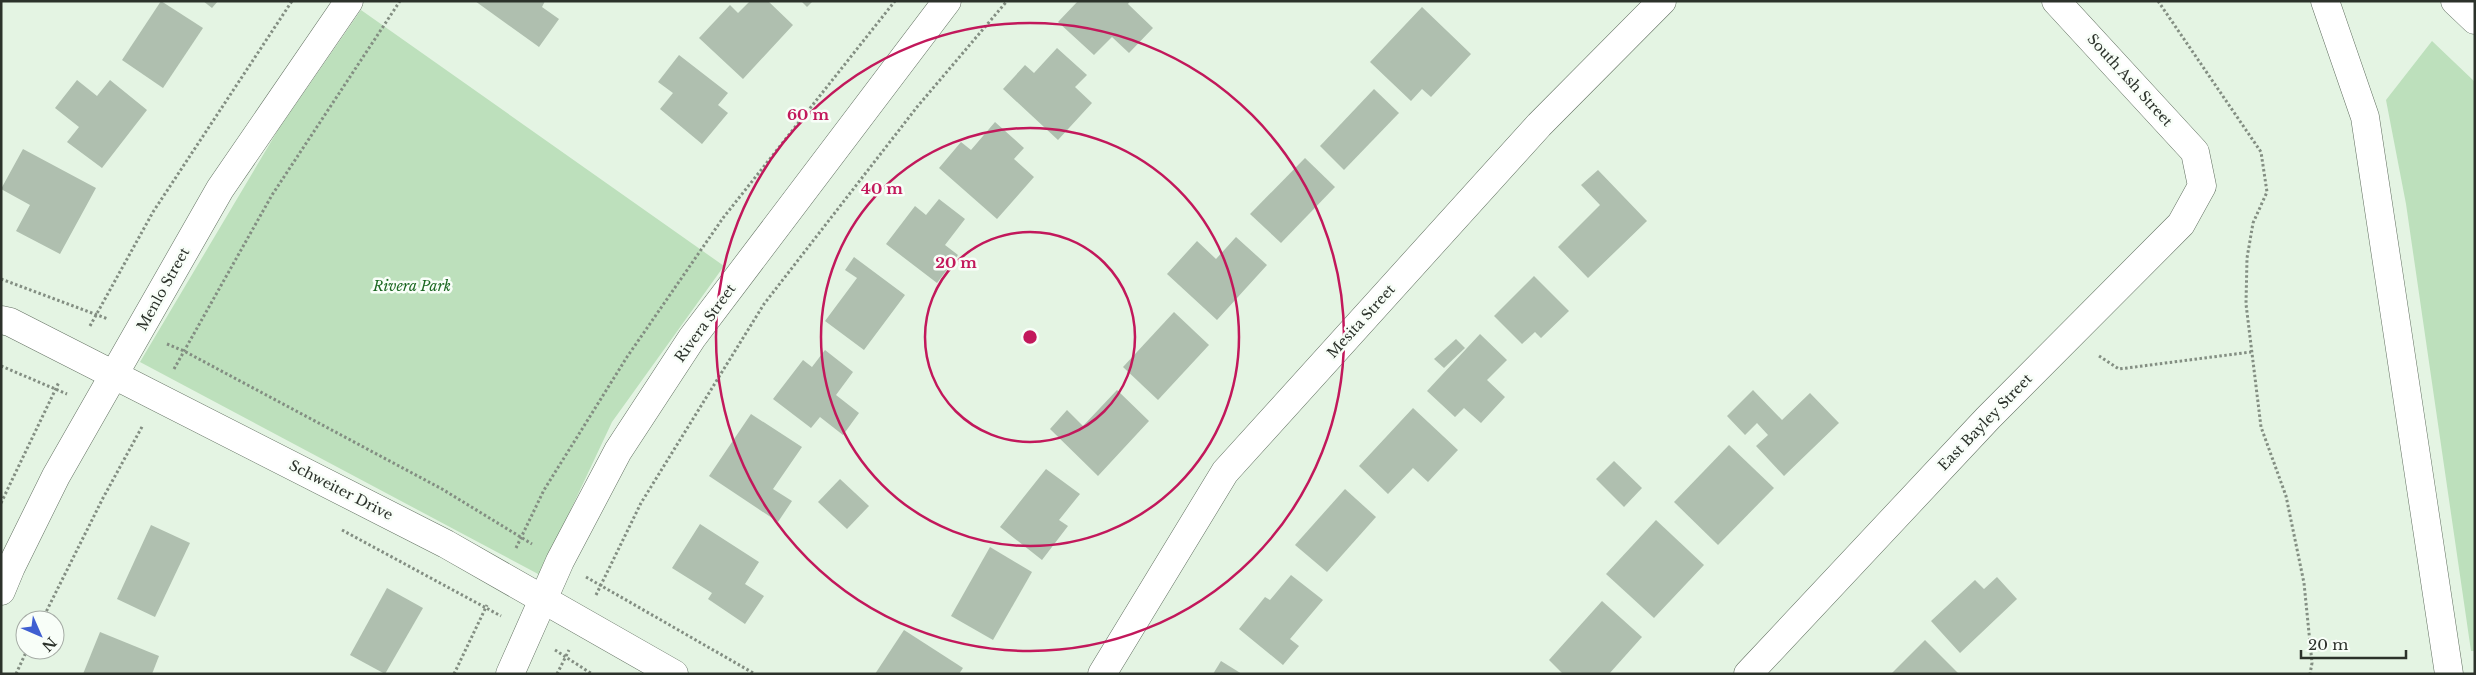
<svg xmlns="http://www.w3.org/2000/svg" width="2476" height="675" viewBox="0 0 2476 675" font-family="'Libre Baskerville',serif">
<style>
.green{fill:#bde0bc}
.building{fill:#afbfaf}
.lines{fill:none;stroke-linecap:round;stroke-linejoin:round}
.minor-casing{stroke:#627061;stroke-width:29}
.motorway-casing{stroke:#627061;stroke-width:29}
.path{stroke:#838e82;stroke-width:3;stroke-dasharray:2.5 2.5;stroke-linecap:butt}
.minor{stroke:#fff;stroke-width:28}
.motorway{stroke:#fff;stroke-width:28}
.ring{fill:none;stroke:#c2185b;stroke-width:2.5}
.labels{text-anchor:middle;dominant-baseline:central;stroke-width:5;stroke-linejoin:round;paint-order:stroke}
.street-label{font-size:14px;fill:#2c322b;stroke:#f8fef8}
.park-label{font-size:14px;font-style:italic;fill:#1c6822;stroke:#f8fef8}
.centre{fill:#c2185b;stroke:#f8fef8;stroke-width:2.5}
.ring-label{font-size:15px;text-anchor:middle;font-weight:bold;fill:#c2185b;stroke:#f8fef8;stroke-width:5;stroke-linejoin:round;paint-order:stroke}
</style>
<rect width="100%" height="100%" fill="#e4f4e3"/>
<g class="green">
<polygon points="361,10 724,266 612,422 540,575 140,362 278,130"/>
<polygon points="2432,41 2475,82 2475,651 2471,651 2406,204 2386,100"/>
</g>
<g class="building">
<polygon points="161,1 203,28 163,88 122,60"/>
<polygon points="203,1 218,1 212,8"/>
<polygon points="475,1 545,1 542,7 559,19 539,47"/>
<polygon points="750,1 768,1 793,25 743,79 699,38 730,5 738,13"/>
<polygon points="801,1 813,1 807,7"/>
<polygon points="1078,1 1130,1 1128,4 1153,28 1129,53 1112,37 1094,55 1058,22"/>
<polygon points="1422,7 1471,54 1431,97 1422,89 1411,101 1370,62"/>
<polygon points="1057,48 1087,75 1075,87 1092,103 1058,140 1003,89 1025,65 1034,73"/>
<polygon points="679,55 728,93 718,105 728,113 702,144 660,109 673,93 658,82"/>
<polygon points="77,80 97,96 110,80 147,110 102,168 67,142 79,127 55,108"/>
<polygon points="1374,89 1399,113 1344,170 1320,146"/>
<polygon points="995,122 1024,148 1014,159 1034,177 997,219 939,168 961,142 971,150"/>
<polygon points="23,149 96,188 60,254 16,231 30,205 1,189"/>
<polygon points="1305,158 1335,187 1281,243 1250,214"/>
<polygon points="1598,170 1647,221 1588,278 1558,247 1600,205 1581,185"/>
<polygon points="939,199 965,219 945,245 958,255 937,283 886,244 915,206 926,215"/>
<polygon points="1236,237 1267,265 1217,320 1167,274 1197,241 1216,259"/>
<polygon points="854,257 905,295 864,350 825,321 857,278 845,270"/>
<polygon points="1534,276 1569,311 1541,338 1535,332 1522,344 1494,316"/>
<polygon points="1174,312 1209,345 1158,400 1123,367"/>
<polygon points="1480,334 1507,360 1487,380 1505,397 1481,423 1464,408 1455,417 1427,391"/>
<polygon points="1456,339 1465,348 1444,368 1434,359"/>
<polygon points="825,350 853,372 836,395 859,413 843,435 820,417 811,428 773,399 803,360 812,367"/>
<polygon points="1117,390 1149,421 1098,476 1050,429 1067,410 1083,426"/>
<polygon points="1753,390 1782,420 1810,393 1839,423 1784,476 1756,446 1768,435 1757,423 1745,435 1727,416"/>
<polygon points="1413,408 1458,450 1428,482 1413,468 1388,494 1359,466"/>
<polygon points="751,414 802,447 773,489 792,501 778,522 709,476"/>
<polygon points="1729,445 1774,488 1718,545 1674,502"/>
<polygon points="1614,461 1642,488 1624,507 1596,479"/>
<polygon points="1046,469 1080,494 1059,520 1068,526 1042,560 1000,527"/>
<polygon points="840,479 869,506 847,529 818,502"/>
<polygon points="1345,489 1376,517 1327,572 1295,545"/>
<polygon points="1656,520 1704,565 1654,618 1606,574"/>
<polygon points="700,524 759,562 745,584 764,596 745,624 708,599 712,593 672,568"/>
<polygon points="151,525 190,543 155,617 117,599"/>
<polygon points="990,547 1032,572 993,640 951,616"/>
<polygon points="1291,575 1323,600 1290,639 1299,646 1283,665 1239,629 1265,597 1270,600"/>
<polygon points="1997,577 2017,599 1960,653 1931,621 1975,580 1984,589"/>
<polygon points="387,588 423,608 385,674 350,655"/>
<polygon points="1602,601 1642,637 1609,674 1563,674 1549,660"/>
<polygon points="904,630 963,668 959,674 875,674"/>
<polygon points="100,632 159,656 152,674 83,674"/>
<polygon points="1925,640 1959,674 1891,674"/>
<polygon points="1221,661 1242,674 1213,674"/>
</g>
<g class="lines">
<defs>
<g id="minor">
<polyline points="1,320 10,322 446,544 674,674"/>
<polyline points="1,591 11,567 56,476 220,189 349,1"/>
<polyline points="510,674 560,561 618,451 692,338 947,1"/>
<polyline points="1102,674 1225,472 1539,125 1662,1"/>
<polyline points="1748,674 1988,418 2181,224 2202,186 2195,152 2056,1"/>
</g>
<g id="motorway">
<polyline points="2325,1 2365,117 2449,674"/>
<polyline points="2455,1 2475,20"/>
</g>
</defs>
<use href="#minor" class="minor-casing"/>
<use href="#motorway" class="motorway-casing"/>
<g class="path">
<polyline points="2158,1 2261,152 2267,192 2253,223 2247,258 2246,304 2261,427 2286,496 2304,583 2312,663 2310,674"/>
<polyline points="1,279 108,319"/>
<polyline points="90,326 153,212 292,1"/>
<polyline points="167,344 184,351 442,489 532,544"/>
<polyline points="2099,356 2119,369 2251,352"/>
<polyline points="1,366 67,394"/>
<polyline points="174,369 272,195 400,1"/>
<polyline points="1,503 59,382"/>
<polyline points="342,530 501,616"/>
<polyline points="516,548 544,490 627,357 723,218 895,1"/>
<polyline points="586,577 755,674"/>
<polyline points="596,595 641,503 764,304 917,107 1007,1"/>
<polyline points="42,620 103,498 143,425"/>
<polyline points="555,650 592,674"/>
<polyline points="16,674 27,650"/>
<polyline points="454,674 487,605"/>
<polyline points="557,674 569,650"/>
</g>
<use href="#minor" class="minor"/>
<use href="#motorway" class="motorway"/>
</g>
<g class="ring">
<circle cx="1030" cy="337" r="105"/>
<circle cx="1030" cy="337" r="209"/>
<circle cx="1030" cy="337" r="314"/>
</g>
<g class="labels">
<g class="street-label">
<text transform="translate(2130 80) rotate(48)">South Ash Street</text>
<text transform="translate(163 289) rotate(-61)">Menlo Street</text>
<text transform="translate(1361 321) rotate(-48)">Mesita Street</text>
<text transform="translate(705 323) rotate(-54)">Rivera Street</text>
<text transform="translate(1985 422) rotate(-46)">East Bayley Street</text>
<text transform="translate(341 490) rotate(27)">Schweiter Drive</text>
</g>
<g class="park-label">
<text x="412" y="286">Rivera Park</text>
</g>
</g>
<circle cx="1030" cy="337" r="8" class="centre"/>
<g class="ring-label">
<text x="808" y="120">60 m</text>
<text x="882" y="194">40 m</text>
<text x="956" y="268">20 m</text>
</g>
<rect width="2476" height="675" fill="none" stroke="#2c322b" stroke-width="5"/>
<g transform="translate(40 635) rotate(135)"><circle r="24" fill="#f8fef8" stroke="#a6aca6"/>
<path d="M0-4L9 19L0 12L-9 19Z" fill="#3f5fd1"/>
<text y="-8" font-size="14" font-weight="bold" text-anchor="middle" fill="#2c322b">N</text>
</g>
<path d="M2301 650v8h105v-8" fill="none" stroke="#2c322b" stroke-width="2.5"/>
<text x="2308" y="650" font-size="15" fill="#2c322b" stroke="#f8fef8" stroke-width="4" paint-order="stroke">20 m</text>
</svg>
